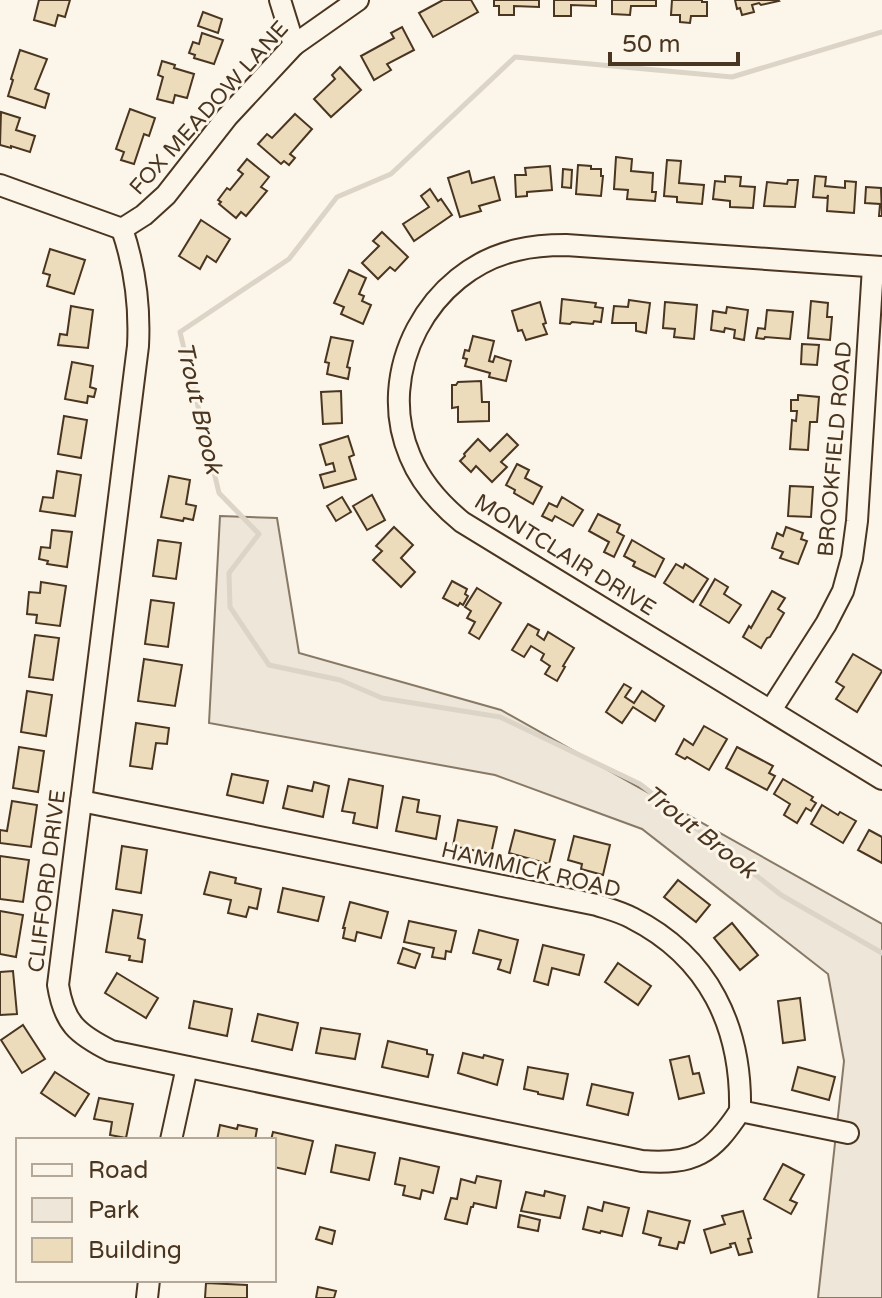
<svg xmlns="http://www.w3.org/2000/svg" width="882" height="1298" viewBox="0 0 882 1298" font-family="'Varela Round',sans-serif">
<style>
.green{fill:#ede6d9;stroke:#887966;stroke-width:2}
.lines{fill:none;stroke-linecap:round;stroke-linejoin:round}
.stream{stroke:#dcd4c6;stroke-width:5}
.building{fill:#ecdcbc;stroke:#4a3520;stroke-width:2}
.minor-casing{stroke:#4a3520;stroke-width:24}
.minor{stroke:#fbf6e9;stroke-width:20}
.labels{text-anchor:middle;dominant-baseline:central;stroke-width:6;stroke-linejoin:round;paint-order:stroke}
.street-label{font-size:22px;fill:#4a3520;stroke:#fbf6e9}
.water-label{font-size:24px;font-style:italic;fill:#4a3520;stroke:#fbf6e9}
</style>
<rect width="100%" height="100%" fill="#fbf6e9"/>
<polygon class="green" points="220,516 277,518 299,653 501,710 882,924 882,1298 818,1298 844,1061 828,974 642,829 495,775 209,723"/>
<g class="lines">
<polyline class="stream" points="882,32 732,77 515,57 391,174 337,197 289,259 180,332 219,493 259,534 229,573 230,607 269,665 340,680 382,698 500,717 640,784 781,895 882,953"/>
</g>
<g class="building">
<polygon points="39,0 70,0 65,17 58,15 55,26 34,20"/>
<polygon points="443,0 471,0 478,12 433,37 419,13"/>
<polygon points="494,0 539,0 539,7 514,6 514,15 499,15 499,6 494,6"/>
<polygon points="554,0 596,0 596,6 571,5 571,16 554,16"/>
<polygon points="612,0 656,0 656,6 631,6 630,15 612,14"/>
<polygon points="672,0 702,0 702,2 707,2 707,16 691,16 690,23 680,22 680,15 671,15"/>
<polygon points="735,0 778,0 779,1 761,5 759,3 752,5 754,12 742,15 740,8 737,9"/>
<polygon points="203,12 222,19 218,33 198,26"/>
<polygon points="402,27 414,50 387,64 391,70 374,80 361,56 394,38 391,33"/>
<polygon points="202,33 223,40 214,64 194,58 195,55 189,53 193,42 199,44"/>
<polygon points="20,50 47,59 35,89 49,94 45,108 8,96 13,80 11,79"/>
<polygon points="162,61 175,65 174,68 194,74 187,98 175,95 173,103 157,99 163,77 158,75"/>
<polygon points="340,67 361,90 331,117 314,99 335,79 332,75"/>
<polygon points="130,109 155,118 149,136 144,134 134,164 121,160 124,152 116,149"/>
<polygon points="1,112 20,118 16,130 35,136 30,152 11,146 11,148 0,145"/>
<polygon points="295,114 312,129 290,154 295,158 289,165 284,161 281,164 258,144 267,134 272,138"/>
<polygon points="616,157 632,159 631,171 653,173 652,192 656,192 655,201 627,199 628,190 614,189"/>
<polygon points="247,159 269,177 261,187 267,191 246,216 241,212 236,218 219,204 221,202 218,200 227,188 230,190 243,174 238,170"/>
<polygon points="667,160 681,161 679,183 704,185 702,204 677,202 677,197 664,196"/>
<polygon points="578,165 591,166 591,169 601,169 601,176 603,176 601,196 576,194"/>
<polygon points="550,166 552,190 527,192 527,196 516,197 515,175 526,175 525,168"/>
<polygon points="563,169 572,170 571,188 562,187"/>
<polygon points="469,171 472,183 494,177 500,200 479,206 481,211 460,217 448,178"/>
<polygon points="725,176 741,177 740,186 755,187 753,208 730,207 730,201 713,199 715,181 725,182"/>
<polygon points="815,176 826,177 825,186 845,188 845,181 856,182 854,213 827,211 828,195 827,198 813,197"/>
<polygon points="788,180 798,180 795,207 764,206 767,182 787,184"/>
<polygon points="866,187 881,188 882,216 879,216 880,204 865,203"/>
<polygon points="430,189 438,201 441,199 452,215 414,241 403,224 429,207 421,196"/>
<polygon points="201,220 230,239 216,262 207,256 200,269 179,256"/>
<polygon points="382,232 408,257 395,271 390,267 378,279 362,263 379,246 373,241"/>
<polygon points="50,249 85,260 74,294 47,286 50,275 43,273"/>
<polygon points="349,270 366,278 359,294 364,296 362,301 371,305 363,324 341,314 344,307 334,303"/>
<polygon points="562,299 596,303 595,307 603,308 601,322 594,321 593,324 572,322 570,324 560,323"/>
<polygon points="629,300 650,303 646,333 636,331 636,323 612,323 614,306 628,307"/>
<polygon points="811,301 828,303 827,317 832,317 830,340 808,338"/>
<polygon points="540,302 546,323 543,324 547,334 526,340 522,330 518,331 512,311"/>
<polygon points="665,302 697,305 694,339 674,337 675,329 663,328"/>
<polygon points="71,306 93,310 88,348 58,345 60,334 67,335"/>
<polygon points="727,307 748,310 744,340 734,338 735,330 725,328 724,332 711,330 713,311 726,313"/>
<polygon points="767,310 793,312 790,339 765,337 764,339 756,338 758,328 765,329"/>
<polygon points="473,336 494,341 489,361 493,362 495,356 511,361 506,381 489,377 490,373 465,366 467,359 463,358 465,350 469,351"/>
<polygon points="331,337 353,341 347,367 350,368 348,379 327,374 329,363 325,362"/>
<polygon points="802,344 819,345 817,365 801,364"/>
<polygon points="72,362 93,366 90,387 96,389 94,397 88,396 87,403 65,399"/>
<polygon points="481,381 482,402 489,402 489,421 458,422 458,407 452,408 452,385 456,385 458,382"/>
<polygon points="341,391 342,423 323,424 321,392"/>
<polygon points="798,395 819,397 817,422 810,422 808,450 790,449 792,420 796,421 797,411 791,411 791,400 798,400"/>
<polygon points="64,416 87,420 81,458 58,454"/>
<polygon points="507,434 518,445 501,462 507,467 492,482 476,466 471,472 460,461 465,456 464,454 478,439 490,451"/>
<polygon points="348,436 354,455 349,457 356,479 324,488 320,475 335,471 333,463 326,465 320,445"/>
<polygon points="517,464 529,470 525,478 542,487 533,504 514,493 515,490 506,485"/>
<polygon points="57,471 81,475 75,516 40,511 43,497 53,498"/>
<polygon points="169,476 190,480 186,504 196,506 193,520 184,518 183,521 161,517"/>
<polygon points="790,486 813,487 811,517 788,516"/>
<polygon points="372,495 385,520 367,530 353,506"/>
<polygon points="342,497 351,512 336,521 327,506"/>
<polygon points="562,497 583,510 573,526 555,516 552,521 542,516 549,503 557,507"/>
<polygon points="598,514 620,525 617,532 624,536 614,557 604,552 609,542 589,531"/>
<polygon points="394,527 413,545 401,558 415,572 401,587 373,560 382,551 376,546"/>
<polygon points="786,527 803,533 801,539 807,541 798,564 780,558 783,552 772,548 777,533 783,536"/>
<polygon points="52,530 72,532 67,567 47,564 48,561 39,559 41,547 50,548"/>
<polygon points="158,540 181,543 176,579 153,576"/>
<polygon points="632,540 664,559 655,577 633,566 635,562 624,556"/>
<polygon points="676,564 683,568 685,564 708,579 693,602 664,583"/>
<polygon points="715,579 728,587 724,594 741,605 729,623 700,605"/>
<polygon points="452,581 467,589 465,594 468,596 463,605 460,603 458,606 443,598"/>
<polygon points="41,582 66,586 60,626 36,623 37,615 27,614 29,592 40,593"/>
<polygon points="477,588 501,603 479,639 469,633 475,622 467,618 471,611 465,607"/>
<polygon points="772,591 785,598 778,609 784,613 770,637 767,638 761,648 743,637 749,626 751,628"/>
<polygon points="151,600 174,603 168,647 145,644"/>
<polygon points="528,624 539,630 537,635 544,640 548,632 574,648 563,666 565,667 557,681 545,674 550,666 541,660 544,654 531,646 524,657 512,650"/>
<polygon points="35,635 59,638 53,680 29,677"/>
<polygon points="853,654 882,671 857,712 836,699 844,687 836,682"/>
<polygon points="144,659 182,665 175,706 138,701"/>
<polygon points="624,684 631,688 625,697 634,703 642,691 664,706 655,721 633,707 622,723 606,712"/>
<polygon points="27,691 52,695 46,736 21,732"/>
<polygon points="136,723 169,728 167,744 156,743 152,769 130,766"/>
<polygon points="704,726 727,739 709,770 687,757 685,759 676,754 684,739 693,745"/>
<polygon points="19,747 44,751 38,792 13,788"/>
<polygon points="737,747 773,766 769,773 775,776 767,790 726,768"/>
<polygon points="232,774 268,781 263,803 227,795"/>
<polygon points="349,779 383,786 377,828 353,823 355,813 342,811"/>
<polygon points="783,779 813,797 811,800 816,803 811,811 806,808 797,823 784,815 790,804 774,794"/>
<polygon points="314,782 329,786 323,817 283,808 288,786 312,791"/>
<polygon points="403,797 419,800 417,812 440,816 436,839 396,831"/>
<polygon points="12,801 37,805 31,847 0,843 0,830 7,831"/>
<polygon points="822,805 838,815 840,812 856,821 843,843 811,824"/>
<polygon points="458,820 497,827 491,854 453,846"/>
<polygon points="515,830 555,840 549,864 509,853"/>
<polygon points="869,830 882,837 882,863 858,850"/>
<polygon points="574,836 610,845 603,875 581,869 582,864 568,860"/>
<polygon points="122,846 147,850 141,893 116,889"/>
<polygon points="0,856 29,860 23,902 0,899"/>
<polygon points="210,872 236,878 235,883 261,889 257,909 249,907 246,917 228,913 231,900 204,894"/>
<polygon points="678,880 710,905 696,922 664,897"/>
<polygon points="283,888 324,897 318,921 278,912"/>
<polygon points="350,902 388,912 381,938 357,932 355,941 343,938 345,928 343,928"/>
<polygon points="113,910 142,915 138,938 145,940 142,962 129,960 130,956 106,952"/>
<polygon points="0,911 23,915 16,957 0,954"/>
<polygon points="409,921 456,931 451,952 446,951 445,959 432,957 434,948 404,942"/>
<polygon points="732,923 758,955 740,970 714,938"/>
<polygon points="479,930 518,940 510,973 498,969 501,960 473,953"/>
<polygon points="543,945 584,955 579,975 552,968 548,985 534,981"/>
<polygon points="403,948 420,954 415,968 398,963"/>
<polygon points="618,963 651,986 638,1005 605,982"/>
<polygon points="13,971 17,1014 0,1015 0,972"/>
<polygon points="117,973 158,998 146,1018 105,993"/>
<polygon points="800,998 805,1040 783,1043 778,1001"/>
<polygon points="194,1001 232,1009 227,1036 189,1028"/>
<polygon points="258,1014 298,1023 292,1050 252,1041"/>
<polygon points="23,1025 45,1059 22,1073 1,1040"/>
<polygon points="321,1028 360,1034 355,1059 316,1053"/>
<polygon points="388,1041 427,1050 427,1054 433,1055 428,1077 382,1067"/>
<polygon points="463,1053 483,1058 484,1055 503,1060 497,1085 458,1073"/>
<polygon points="689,1056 693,1074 699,1073 704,1093 679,1099 670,1060"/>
<polygon points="528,1067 568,1074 563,1099 538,1094 538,1092 524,1089"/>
<polygon points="798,1067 835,1077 829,1100 792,1090"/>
<polygon points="55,1072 89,1094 75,1116 41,1093"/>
<polygon points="592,1084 633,1093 628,1115 587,1105"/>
<polygon points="99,1098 133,1104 126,1138 110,1135 112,1122 94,1119"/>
<polygon points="220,1125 237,1129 238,1125 257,1129 255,1140 217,1140"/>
<polygon points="273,1132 313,1141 305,1174 274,1167 274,1140 271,1140"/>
<polygon points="336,1145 375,1153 369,1180 331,1172"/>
<polygon points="400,1158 439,1167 433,1193 422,1190 420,1199 403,1195 405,1186 395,1184"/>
<polygon points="783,1164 804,1175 790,1200 797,1203 791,1214 764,1199"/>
<polygon points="477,1176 501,1181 496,1208 474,1203 473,1207 471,1207 467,1224 445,1219 451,1198 457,1199 461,1179 475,1183"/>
<polygon points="545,1191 565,1196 560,1218 521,1211 526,1192 544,1196"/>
<polygon points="604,1202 629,1208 622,1236 601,1231 600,1233 583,1229 588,1207 602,1211"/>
<polygon points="648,1211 690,1221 684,1243 679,1242 677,1249 659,1245 661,1238 643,1233"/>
<polygon points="743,1211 751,1238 748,1239 752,1252 739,1255 735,1243 730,1244 731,1247 711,1253 704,1230 725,1224 722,1216"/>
<polygon points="520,1215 540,1220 538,1231 518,1227"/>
<polygon points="320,1227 335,1231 332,1244 316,1239"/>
<polygon points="206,1283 247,1285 247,1298 205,1298"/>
<polygon points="318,1287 336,1291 334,1298 316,1298"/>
</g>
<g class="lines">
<defs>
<g id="minor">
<polyline points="280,0 294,45"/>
<polyline points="0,185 122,229"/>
<path d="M122,229C135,267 140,307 138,346L58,985C64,1023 77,1034 111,1051L642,1161C694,1165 712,1154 740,1111"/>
<polyline points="122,229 144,215 166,195 227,117 294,45 358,0"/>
<path d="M882,267L566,245C550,245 533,246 517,250C429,270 374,372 410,456C421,483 440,504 462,522L882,779"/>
<polyline points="771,710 826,624 843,591 852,558 857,521 873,267"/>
<path d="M81,801L597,905C609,909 621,912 632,918C709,957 742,1027 740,1111L848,1133"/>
<polyline points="171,1140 187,1067"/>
<polyline points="147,1298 149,1280"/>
</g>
</defs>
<use href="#minor" class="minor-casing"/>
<use href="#minor" class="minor"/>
</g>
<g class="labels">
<g class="street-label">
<text transform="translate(209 108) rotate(-48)">FOX MEADOW LANE</text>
<text transform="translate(835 449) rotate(-85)">BROOKFIELD ROAD</text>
<text transform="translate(565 555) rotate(32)">MONTCLAIR DRIVE</text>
<text transform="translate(531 870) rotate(13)">HAMMICK ROAD</text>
<text transform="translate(47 881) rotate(-83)">CLIFFORD DRIVE</text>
</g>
<g class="water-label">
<text transform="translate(199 408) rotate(77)">Trout Brook</text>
<text transform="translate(700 832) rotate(38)">Trout Brook</text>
</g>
</g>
<rect x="16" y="1138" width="260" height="144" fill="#fbf6e9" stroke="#b4a999" stroke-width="2"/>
<rect x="32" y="1164" width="40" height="12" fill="#fbf6e9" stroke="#b4a999" stroke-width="2"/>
<text x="88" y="1178" font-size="24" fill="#4a3520">Road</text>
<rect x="32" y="1198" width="40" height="24" fill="#ede6d9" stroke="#b4a999" stroke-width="2"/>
<text x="88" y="1218" font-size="24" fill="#4a3520">Park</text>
<rect x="32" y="1238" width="40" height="24" fill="#ecdcbc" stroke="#b4a999" stroke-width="2"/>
<text x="88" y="1258" font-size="24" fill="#4a3520">Building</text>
<path d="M610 52v12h128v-12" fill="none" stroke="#4a3520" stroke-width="4"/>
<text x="622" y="52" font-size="24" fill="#4a3520" stroke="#fbf6e9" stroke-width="6" paint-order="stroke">50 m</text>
</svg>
